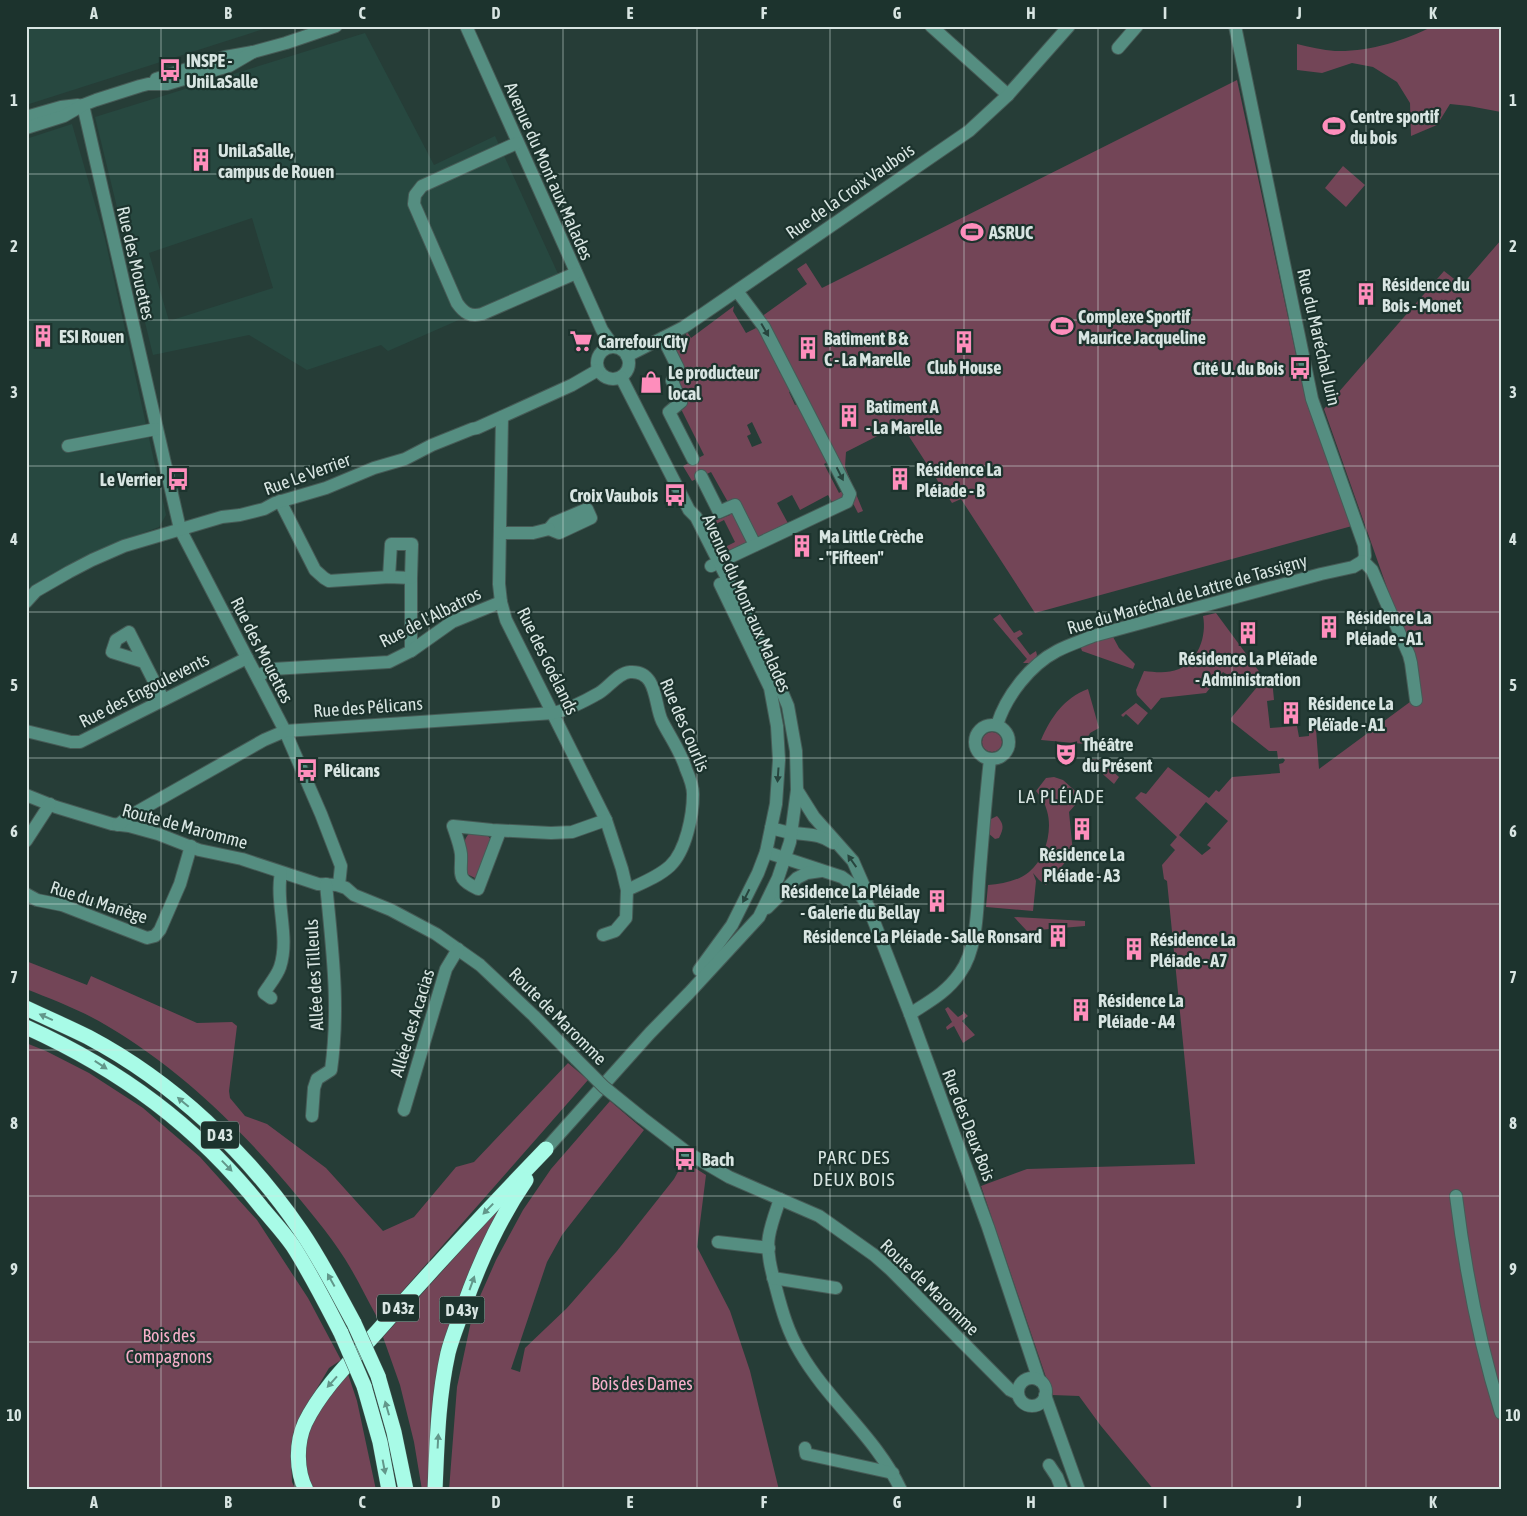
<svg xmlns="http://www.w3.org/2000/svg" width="1527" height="1516" viewBox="0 0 1527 1516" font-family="'Asap Condensed',sans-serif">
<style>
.built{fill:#274840;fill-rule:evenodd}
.green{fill:#734557;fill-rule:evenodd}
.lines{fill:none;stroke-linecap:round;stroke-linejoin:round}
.minor-casing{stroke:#465b56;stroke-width:14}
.highway-casing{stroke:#465b56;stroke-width:16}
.minor{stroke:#558e81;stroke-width:12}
.highway{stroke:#a8fbe7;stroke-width:15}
.minor-bridge-casing{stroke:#465b56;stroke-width:14;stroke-linecap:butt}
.highway-bridge-casing{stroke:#465b56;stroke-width:16;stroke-linecap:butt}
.minor-bridge{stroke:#558e81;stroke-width:12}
.highway-bridge{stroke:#a8fbe7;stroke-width:15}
.oneway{fill:#27453e}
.oneway2{fill:#62978a}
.grid{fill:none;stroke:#d8e5e2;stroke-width:1;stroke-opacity:0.55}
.labels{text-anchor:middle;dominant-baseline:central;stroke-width:4.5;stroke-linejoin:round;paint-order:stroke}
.shield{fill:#1c332d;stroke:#a0b0ac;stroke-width:1}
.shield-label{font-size:16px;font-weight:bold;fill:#d8e5e2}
.poi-label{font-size:18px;font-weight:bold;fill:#d8e5e2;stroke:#1c332d;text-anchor:start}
.street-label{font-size:18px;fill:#d8e5e2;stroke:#1c332d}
.park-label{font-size:18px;fill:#f7afca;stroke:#1c332d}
.neighbourhood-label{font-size:19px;letter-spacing:1px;fill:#d8e5e2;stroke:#1c332d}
.neatline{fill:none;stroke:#d8e5e2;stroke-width:2}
.grid-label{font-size:16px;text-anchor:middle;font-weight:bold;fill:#d8e5e2}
</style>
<rect width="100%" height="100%" fill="#263d37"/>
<g class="built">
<polygon points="26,26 273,26 26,105"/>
<path d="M365,33L434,165L495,136L559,276L388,351L381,345L307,370L249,335L153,355L95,117ZM252,218L273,288L169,321L149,253Z"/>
<polygon points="72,124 105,239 166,515 159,527 132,537 26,589 26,139"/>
</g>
<g class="green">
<path d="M1433,26H1501V112L1469,106L1450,104L1437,125L1411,136L1410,103L1397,82L1373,67L1352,63L1322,73L1297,70V44C1309,47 1323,50 1335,51C1368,52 1404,41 1433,26Z"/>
<polygon points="1237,80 1306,401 1352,526 1035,613 961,499 952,503 901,424 846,452 845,467 863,511 858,513 758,319 807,284 797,269 806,263 822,288"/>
<polygon points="1343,166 1365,185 1346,207 1325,188"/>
<path d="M1501,240V1490H1154L1101,1426L1079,1396L1052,1395L981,1186L1027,1169L1195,1164L1167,881L1164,879L1162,865L1175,850L1170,845L1177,837L1135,798L1141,792L1146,794L1168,767L1209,798L1216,790L1219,792L1232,777L1280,773L1279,764L1283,763L1285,760L1283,758L1278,759L1277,751H1269L1231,721V718L1263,680L1272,679L1274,700L1267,701L1270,728L1297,726L1299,737L1309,736V730L1316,729L1319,769L1414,699L1403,633L1324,409L1444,271L1462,285ZM1206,802L1228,821L1207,845L1211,848L1202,855L1179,835Z"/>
<path d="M734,306L733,311L746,333L756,328L761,330L780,373L784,372L792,390L789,392L795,405L799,403L828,462L824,464L839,493L842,491L844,496L843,499L833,504L828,495L800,510L792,495L777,503L790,527L727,559L723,548L735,542L724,520L712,526V522L730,515L729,504L711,472L692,481L683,466L704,455L680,407L676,375L670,352L678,345L689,340L684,331L686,330L691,338ZM752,422L762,443L752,447L747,436L751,434L747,425Z"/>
<path d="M1216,613L1261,674L1249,686L1242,679L1238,682L1223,672L1206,693L1161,698L1151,710L1137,695L1136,690L1144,671C1155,672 1167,674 1179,669C1198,661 1207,636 1203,616Z"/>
<polygon points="1000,614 1014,633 1020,630 1023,634 1017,638 1030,655 1036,651 1037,655 1033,663 1023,663 1027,659 993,619"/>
<polygon points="1112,635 1119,648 1135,664 1133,669 1082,651 1080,645"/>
<path d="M1088,689L1099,728L1090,733L1085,744L1041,740C1051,717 1064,698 1088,689Z"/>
<polygon points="1136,703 1148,713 1138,725 1126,714 1123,717 1121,715"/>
<circle cx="992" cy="742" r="10"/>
<polygon points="1089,759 1100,760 1119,777 1114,784 1088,761"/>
<path d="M1054,777L1063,780L1082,797L1069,812L1073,853L1046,885L1039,880L1033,873L1036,881L1033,911L986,907L988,885C1002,884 1018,881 1029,872C1045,859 1053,831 1047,811C1045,803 1041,797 1036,791L1046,778Z"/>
<path d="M997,816C1004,824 1004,828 999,838L995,839L988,833L989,820Z"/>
<path d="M471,832L488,836L492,841L479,876L475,878L465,873C464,860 459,841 471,832Z"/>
<polygon points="1014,917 1085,921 1085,926 1027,931"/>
<path d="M26,961L87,985L91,976L197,1023L232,1022L237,1026L229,1091L230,1098L245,1116L267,1124L326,1168L383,1231L414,1217L456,1167L474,1162L568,1063L588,1080L378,1319C367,1299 357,1278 345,1259C328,1232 307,1208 287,1184C235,1123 178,1068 109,1027C83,1011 54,1000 26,989Z"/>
<polygon points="948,1007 958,1017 963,1014 963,1011 968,1016 962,1021 975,1035 963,1043 954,1026 947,1030 946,1027 952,1022 945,1009"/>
<polygon points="26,1043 46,1051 89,1073 143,1108 200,1157 257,1220 308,1298 341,1360 329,1368 297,1422 291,1450 292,1482 296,1490 26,1490"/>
<polygon points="610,1101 644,1130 562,1235 547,1262 511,1369 520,1372 525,1348 567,1308 617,1251 674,1179 684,1161 706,1175 697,1247 730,1311 750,1371 779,1490 449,1490 457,1387 473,1312 496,1260 523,1210 551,1169"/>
<polygon points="510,1196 457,1314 433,1490 422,1490 414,1442 400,1385 383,1337"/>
<path d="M347,1371L357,1401L376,1490H313C290,1439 320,1411 347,1371Z"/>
</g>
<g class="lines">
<defs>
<g id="minor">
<polyline points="466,26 602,330 614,347"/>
<polyline points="931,26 1008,95"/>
<polyline points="1235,26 1312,399 1364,545 1365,556 1363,561"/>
<polyline points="1118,48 1137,26"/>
<polyline points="156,79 225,57 253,52 286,43 336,26"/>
<polyline points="83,105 180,529 285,731 321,814 341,866 339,885"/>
<polyline points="26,117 61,107 78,105"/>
<polyline points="26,128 64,116 83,105 96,100 140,86 148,84 167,84 229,66 253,52"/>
<path d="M517,143L422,186L415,195L414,204L457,303C464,313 470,317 482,314L576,273"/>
<polyline points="663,338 678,368 676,375 672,381 681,402 669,412 693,459"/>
<circle cx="613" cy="363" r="16"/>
<polyline points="627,356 684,327 969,131 1008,95 1069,26"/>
<polyline points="502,417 499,584 501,602 506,620 606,820 622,869 627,890 626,918 615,931 603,935"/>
<polyline points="68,446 156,429"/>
<polyline points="701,476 719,512 735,505 755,545"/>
<polyline points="280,501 315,570 324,578 329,581 389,577 411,578 411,651"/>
<polygon points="587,509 591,518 559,533 549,529 554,523"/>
<polyline points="500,533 533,533 549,529"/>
<polyline points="1363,561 1372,570 1409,655 1411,663 1416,700"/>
<polyline points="711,566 847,502 850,494 764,327 737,291"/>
<polyline points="389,577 391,544 412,544 411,578"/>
<polyline points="26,602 36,591 69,572 92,560 124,546 222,517 240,515 264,509 275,503 326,488 374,468 405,459 432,445 472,429 477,428 572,385 598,370"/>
<polyline points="144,662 112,652 116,640 129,632 163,699"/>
<polyline points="257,676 273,669 389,662 411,651 452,622 501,602"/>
<path d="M997,725C1006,696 1030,665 1057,651C1068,645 1081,641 1093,636L1321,574L1353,567L1363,561"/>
<circle cx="992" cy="742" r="17"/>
<polyline points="26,731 71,742 80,742 247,658"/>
<polyline points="797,790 814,817 853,861 867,893 867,899"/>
<polyline points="26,795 56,807 112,824 129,826 158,834 199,850 242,859 318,884 337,885 346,888 354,895 391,910 436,934 480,965 534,1016 576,1059"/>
<path d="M118,825L128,817L264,740L285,731L554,713C570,709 585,701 599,693C609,687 618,673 630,672C658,670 654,705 662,721C670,737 681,752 686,769C689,776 693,786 693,794C693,815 686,851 670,866C658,877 642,883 627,890"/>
<path d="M771,828C779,830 787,833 795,833C810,835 820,834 833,843"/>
<path d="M500,831L478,889C455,878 462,875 461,854C460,845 456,835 453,826L492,830L551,833L572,832L606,820"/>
<polyline points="26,841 50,804"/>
<polyline points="766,852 842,877 854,886 868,906 910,1014 988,1227 1039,1380"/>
<polyline points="26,894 37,900 62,905 147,938 155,936 160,930 180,884 191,846"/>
<polyline points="767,908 797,878 807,873 821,871"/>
<polyline points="699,970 732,925 758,873 766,852 776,804 779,760 777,726 770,688 720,584"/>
<path d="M271,998L264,993C269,985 277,976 280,967C290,937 275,903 281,873"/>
<path d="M910,1014C930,1001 946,993 960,973C979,947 977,901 980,869C983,832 986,796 990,759"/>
<polyline points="404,1110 446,969 458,949"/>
<path d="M312,1116L314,1088L317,1079L331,1070C340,1006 332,948 326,884"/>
<polyline points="641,1117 688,1153 729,1177 819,1216 874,1255 891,1270 1010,1390 1018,1394"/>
<polyline points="546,1149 650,1033 689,993 759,917 778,878 790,842 797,790 796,751 788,706 768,659 696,517 689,510 621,377"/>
<path d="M1456,1196C1465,1269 1479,1342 1501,1413"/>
<path d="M780,1199C776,1211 771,1224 769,1236C766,1252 772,1273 776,1288C782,1311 788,1332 800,1352C829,1402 876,1437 901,1490"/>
<polyline points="718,1242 769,1248"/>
<polyline points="773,1278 836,1288"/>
<circle cx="1032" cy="1392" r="14"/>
<polyline points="1045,1395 1079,1490"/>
<polyline points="805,1448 806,1454 893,1473"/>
<polyline points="1049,1465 1057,1477 1062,1490"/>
</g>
<g id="highway">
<path d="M26,1008C47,1018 68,1027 88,1037C173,1082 247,1152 301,1231C321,1260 337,1292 354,1323"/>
<path d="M26,1027C121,1070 197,1126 262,1208C272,1220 284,1233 293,1246C311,1274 326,1304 341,1333"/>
<polyline points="378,1376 394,1432 406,1490"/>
<polyline points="364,1386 380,1442 389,1490"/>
<path d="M306,1490C296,1471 296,1443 305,1423C323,1386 356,1356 383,1325C436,1265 490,1207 546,1149"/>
<path d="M435,1490C437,1444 438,1398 448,1353C452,1337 459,1321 464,1306C480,1261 499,1219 526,1180"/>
</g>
</defs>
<use href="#minor" class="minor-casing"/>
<use href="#highway" class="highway-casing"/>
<use href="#minor" class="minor"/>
<use href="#highway" class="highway"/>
<defs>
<polyline id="minor-bridge" points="576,1059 604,1087 641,1117"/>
<g id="highway-bridge">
<polyline points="354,1323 378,1376"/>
<polyline points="341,1333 364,1386"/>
</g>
</defs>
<use href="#minor-bridge" class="minor-bridge-casing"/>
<use href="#highway-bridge" class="highway-bridge-casing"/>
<use href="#minor-bridge" class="minor-bridge"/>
<use href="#highway-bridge" class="highway-bridge"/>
</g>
<defs><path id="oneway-solid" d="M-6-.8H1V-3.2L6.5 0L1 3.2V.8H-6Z" transform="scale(1.25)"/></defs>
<g class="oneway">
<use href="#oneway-solid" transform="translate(765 330) rotate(60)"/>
<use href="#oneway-solid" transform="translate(840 474) rotate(63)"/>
<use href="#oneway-solid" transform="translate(778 775) rotate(94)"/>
<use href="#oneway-solid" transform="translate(852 861) rotate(-125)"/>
<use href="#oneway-solid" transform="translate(746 896) rotate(117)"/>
</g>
<g class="oneway2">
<use href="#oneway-solid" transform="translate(46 1017) rotate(-156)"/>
<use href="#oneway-solid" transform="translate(101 1065) rotate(33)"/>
<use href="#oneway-solid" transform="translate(183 1102) rotate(-140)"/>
<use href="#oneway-solid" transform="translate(227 1166) rotate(46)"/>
<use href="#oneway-solid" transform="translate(488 1209) rotate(134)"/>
<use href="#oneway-solid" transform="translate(331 1280) rotate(-119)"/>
<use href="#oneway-solid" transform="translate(472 1283) rotate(-70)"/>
<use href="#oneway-solid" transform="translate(332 1382) rotate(132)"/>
<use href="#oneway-solid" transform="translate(387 1408) rotate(-106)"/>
<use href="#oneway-solid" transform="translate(438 1441) rotate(-87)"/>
<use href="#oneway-solid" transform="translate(384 1467) rotate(79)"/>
</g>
<path class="grid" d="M161,26V1490M295,26V1490M429,26V1490M563,26V1490M697,26V1490M830,26V1490M964,26V1490M1098,26V1490M1232,26V1490M1366,26V1490M26,174H1501M26,320H1501M26,466H1501M26,612H1501M26,758H1501M26,904H1501M26,1050H1501M26,1196H1501M26,1342H1501"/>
<defs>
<symbol id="bus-bare" viewBox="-9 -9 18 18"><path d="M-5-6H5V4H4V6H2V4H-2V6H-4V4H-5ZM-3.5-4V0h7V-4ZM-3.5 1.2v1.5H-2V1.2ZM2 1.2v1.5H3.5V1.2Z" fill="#fe8ebc" stroke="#1c332d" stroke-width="2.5" paint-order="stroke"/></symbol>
<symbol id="stadium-bare" viewBox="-9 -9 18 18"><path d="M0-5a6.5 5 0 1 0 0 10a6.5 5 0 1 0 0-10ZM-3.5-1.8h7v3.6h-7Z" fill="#fe8ebc" stroke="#1c332d" stroke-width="2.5" paint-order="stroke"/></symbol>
<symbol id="building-bare" viewBox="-9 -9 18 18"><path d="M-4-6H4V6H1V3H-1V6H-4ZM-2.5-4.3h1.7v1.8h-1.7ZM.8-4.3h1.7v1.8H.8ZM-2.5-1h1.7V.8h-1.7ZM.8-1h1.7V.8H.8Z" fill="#fe8ebc" stroke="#1c332d" stroke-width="2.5" paint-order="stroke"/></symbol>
<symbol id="supermarket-bare" viewBox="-9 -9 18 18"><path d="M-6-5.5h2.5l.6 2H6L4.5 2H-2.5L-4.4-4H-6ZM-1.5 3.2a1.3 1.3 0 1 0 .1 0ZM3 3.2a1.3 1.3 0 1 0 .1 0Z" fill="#fe8ebc" stroke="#1c332d" stroke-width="2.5" paint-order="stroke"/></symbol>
<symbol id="shop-bare" viewBox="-9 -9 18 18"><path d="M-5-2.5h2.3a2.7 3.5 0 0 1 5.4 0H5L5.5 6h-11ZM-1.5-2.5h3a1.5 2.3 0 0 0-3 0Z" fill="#fe8ebc" stroke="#1c332d" stroke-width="2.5" paint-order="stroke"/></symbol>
<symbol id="theatre-bare" viewBox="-9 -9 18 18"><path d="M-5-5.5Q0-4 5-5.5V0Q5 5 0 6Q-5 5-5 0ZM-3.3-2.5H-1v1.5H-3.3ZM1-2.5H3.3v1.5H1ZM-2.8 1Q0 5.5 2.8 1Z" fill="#fe8ebc" stroke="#1c332d" stroke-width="2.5" paint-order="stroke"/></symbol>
</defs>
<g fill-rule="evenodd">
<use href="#bus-bare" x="154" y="54" width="32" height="32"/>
<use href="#stadium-bare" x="1318" y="110" width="32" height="32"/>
<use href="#building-bare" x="185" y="144" width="32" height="32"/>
<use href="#stadium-bare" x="956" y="216" width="32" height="32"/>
<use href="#building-bare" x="1350" y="278" width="32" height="32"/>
<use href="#stadium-bare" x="1046" y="310" width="32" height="32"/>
<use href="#building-bare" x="27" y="320" width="32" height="32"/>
<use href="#supermarket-bare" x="565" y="325" width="32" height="32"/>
<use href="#building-bare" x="948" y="326" width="32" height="32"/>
<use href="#building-bare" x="792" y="332" width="32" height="32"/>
<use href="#bus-bare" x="1284" y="352" width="32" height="32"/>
<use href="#shop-bare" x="635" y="366" width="32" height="32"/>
<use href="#building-bare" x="833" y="400" width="32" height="32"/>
<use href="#bus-bare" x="162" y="463" width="32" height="32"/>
<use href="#building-bare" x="884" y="463" width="32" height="32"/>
<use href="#bus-bare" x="659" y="479" width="32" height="32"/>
<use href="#building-bare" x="786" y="530" width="32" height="32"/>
<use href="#building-bare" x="1313" y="611" width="32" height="32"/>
<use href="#building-bare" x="1232" y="617" width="32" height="32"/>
<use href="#building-bare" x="1275" y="697" width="32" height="32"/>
<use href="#theatre-bare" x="1050" y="738" width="32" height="32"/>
<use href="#bus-bare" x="291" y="754" width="32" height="32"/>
<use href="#building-bare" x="1066" y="813" width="32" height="32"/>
<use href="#building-bare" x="921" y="885" width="32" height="32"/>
<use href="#building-bare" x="1042" y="920" width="32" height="32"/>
<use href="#building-bare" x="1118" y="933" width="32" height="32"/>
<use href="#building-bare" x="1065" y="994" width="32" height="32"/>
<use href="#bus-bare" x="669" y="1143" width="32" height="32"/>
</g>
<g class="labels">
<g class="shield">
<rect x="201" y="1121.5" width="38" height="27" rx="4"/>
<rect x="377" y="1294.5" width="42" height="27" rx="4"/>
<rect x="439.5" y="1296.5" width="45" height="27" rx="4"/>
</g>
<g class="shield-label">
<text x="220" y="1135">D 43</text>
<text x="398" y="1308">D 43z</text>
<text x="462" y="1310">D 43y</text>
</g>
<g class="poi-label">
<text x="186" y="60">INSPE -<tspan x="186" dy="21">UniLaSalle</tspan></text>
<text x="1350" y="116">Centre sportif<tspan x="1350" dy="21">du bois</tspan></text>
<text x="218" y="150">UniLaSalle,<tspan x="218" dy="21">campus de Rouen</tspan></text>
<text x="989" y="232">ASRUC</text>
<text x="1382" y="284">Résidence du<tspan x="1382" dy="21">Bois - Monet</tspan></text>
<text x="1078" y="316">Complexe Sportif<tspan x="1078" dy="21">Maurice Jacqueline</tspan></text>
<text x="59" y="336">ESI Rouen</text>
<text x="824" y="338">Batiment B &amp;<tspan x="824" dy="21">C - La Marelle</tspan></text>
<text x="598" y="341">Carrefour City</text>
<text x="964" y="367" text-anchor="middle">Club House</text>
<text x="1284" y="368" text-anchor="end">Cité U. du Bois</text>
<text x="668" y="372">Le producteur<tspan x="668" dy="21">local</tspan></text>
<text x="866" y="406">Batiment A<tspan x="866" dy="21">- La Marelle</tspan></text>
<text x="916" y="469">Résidence La<tspan x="916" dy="21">Pléiade - B</tspan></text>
<text x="162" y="479" text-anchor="end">Le Verrier</text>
<text x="658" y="495" text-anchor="end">Croix Vaubois</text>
<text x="819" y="536">Ma Little Crèche<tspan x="819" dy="21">- "Fifteen"</tspan></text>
<text x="1346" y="617">Résidence La<tspan x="1346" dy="21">Pléiade - A1</tspan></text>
<text x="1248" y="658" text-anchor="middle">Résidence La Pléïade<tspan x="1248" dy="21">- Administration</tspan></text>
<text x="1308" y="703">Résidence La<tspan x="1308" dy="21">Pléïade - A1</tspan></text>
<text x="1082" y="744">Théâtre<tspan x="1082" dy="21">du Présent</tspan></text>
<text x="324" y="770">Pélicans</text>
<text x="1082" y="854" text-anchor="middle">Résidence La<tspan x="1082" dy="21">Pléiade - A3</tspan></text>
<text x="920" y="891" text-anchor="end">Résidence La Pléiade<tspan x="920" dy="21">- Galerie du Bellay</tspan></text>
<text x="1042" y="936" text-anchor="end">Résidence La Pléiade - Salle Ronsard</text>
<text x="1150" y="939">Résidence La<tspan x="1150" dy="21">Pléiade - A7</tspan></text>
<text x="1098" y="1000">Résidence La<tspan x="1098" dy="21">Pléiade - A4</tspan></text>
<text x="702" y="1159">Bach</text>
</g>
<g class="street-label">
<text transform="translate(549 171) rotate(66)">Avenue du Mont aux Malades</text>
<text transform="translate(850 191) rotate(-35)">Rue de la Croix Vaubois</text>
<text transform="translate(136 263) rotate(77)">Rue des Mouettes</text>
<text transform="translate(1319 337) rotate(77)">Rue du Maréchal Juin</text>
<text transform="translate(307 474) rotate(-20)">Rue Le Verrier</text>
<text transform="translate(1187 594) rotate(-16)">Rue du Maréchal de Lattre de Tassigny</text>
<text transform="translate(747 603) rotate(66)">Avenue du Mont aux Malades</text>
<text transform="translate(430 617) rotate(-27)">Rue de l'Albatros</text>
<text transform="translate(262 650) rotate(63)">Rue des Mouettes</text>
<text transform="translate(548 661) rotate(64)">Rue des Goélands</text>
<text transform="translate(144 690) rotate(-27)">Rue des Engoulevents</text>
<text transform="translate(368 707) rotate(-4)">Rue des Pélicans</text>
<text transform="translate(685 725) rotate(67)">Rue des Courlis</text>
<text transform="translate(185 826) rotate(15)">Route de Maromme</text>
<text transform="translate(99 902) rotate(18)">Rue du Manège</text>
<text transform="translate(314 975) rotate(-93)">Allée des Tilleuls</text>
<text transform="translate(558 1016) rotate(45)">Route de Maromme</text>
<text transform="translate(412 1023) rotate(-73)">Allée des Acacias</text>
<text transform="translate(969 1125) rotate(69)">Rue des Deux Bois</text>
<text transform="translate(930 1287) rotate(44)">Route de Maromme</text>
</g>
<g class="park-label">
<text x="169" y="1335">Bois des<tspan x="169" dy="21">Compagnons</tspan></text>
<text x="642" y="1383">Bois des Dames</text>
</g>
<g class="neighbourhood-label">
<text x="1061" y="796">LA PLÉIADE</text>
<text x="854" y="1157">PARC DES<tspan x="854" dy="22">DEUX BOIS</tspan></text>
</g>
</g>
<rect width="1527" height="1516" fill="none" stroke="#1c332d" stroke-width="55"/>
<rect x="28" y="28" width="1472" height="1460" class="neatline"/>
<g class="grid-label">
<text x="94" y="19">A</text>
<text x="228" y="19">B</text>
<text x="362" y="19">C</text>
<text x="496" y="19">D</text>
<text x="630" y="19">E</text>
<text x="764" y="19">F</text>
<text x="897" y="19">G</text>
<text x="1031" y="19">H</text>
<text x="1165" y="19">I</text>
<text x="1299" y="19">J</text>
<text x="1433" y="19">K</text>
<text x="14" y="106">1</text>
<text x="1513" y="106">1</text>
<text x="14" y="252">2</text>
<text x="1513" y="252">2</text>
<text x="14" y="398">3</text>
<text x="1513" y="398">3</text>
<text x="14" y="545">4</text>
<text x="1513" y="545">4</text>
<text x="14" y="691">5</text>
<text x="1513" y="691">5</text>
<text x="14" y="837">6</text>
<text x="1513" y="837">6</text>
<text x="14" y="983">7</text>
<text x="1513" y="983">7</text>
<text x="14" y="1129">8</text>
<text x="1513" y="1129">8</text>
<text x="14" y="1275">9</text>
<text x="1513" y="1275">9</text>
<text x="14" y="1421">10</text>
<text x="1513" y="1421">10</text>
<text x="94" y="1508">A</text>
<text x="228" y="1508">B</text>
<text x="362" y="1508">C</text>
<text x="496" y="1508">D</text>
<text x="630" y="1508">E</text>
<text x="764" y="1508">F</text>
<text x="897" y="1508">G</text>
<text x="1031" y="1508">H</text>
<text x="1165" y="1508">I</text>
<text x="1299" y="1508">J</text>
<text x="1433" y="1508">K</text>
</g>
</svg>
